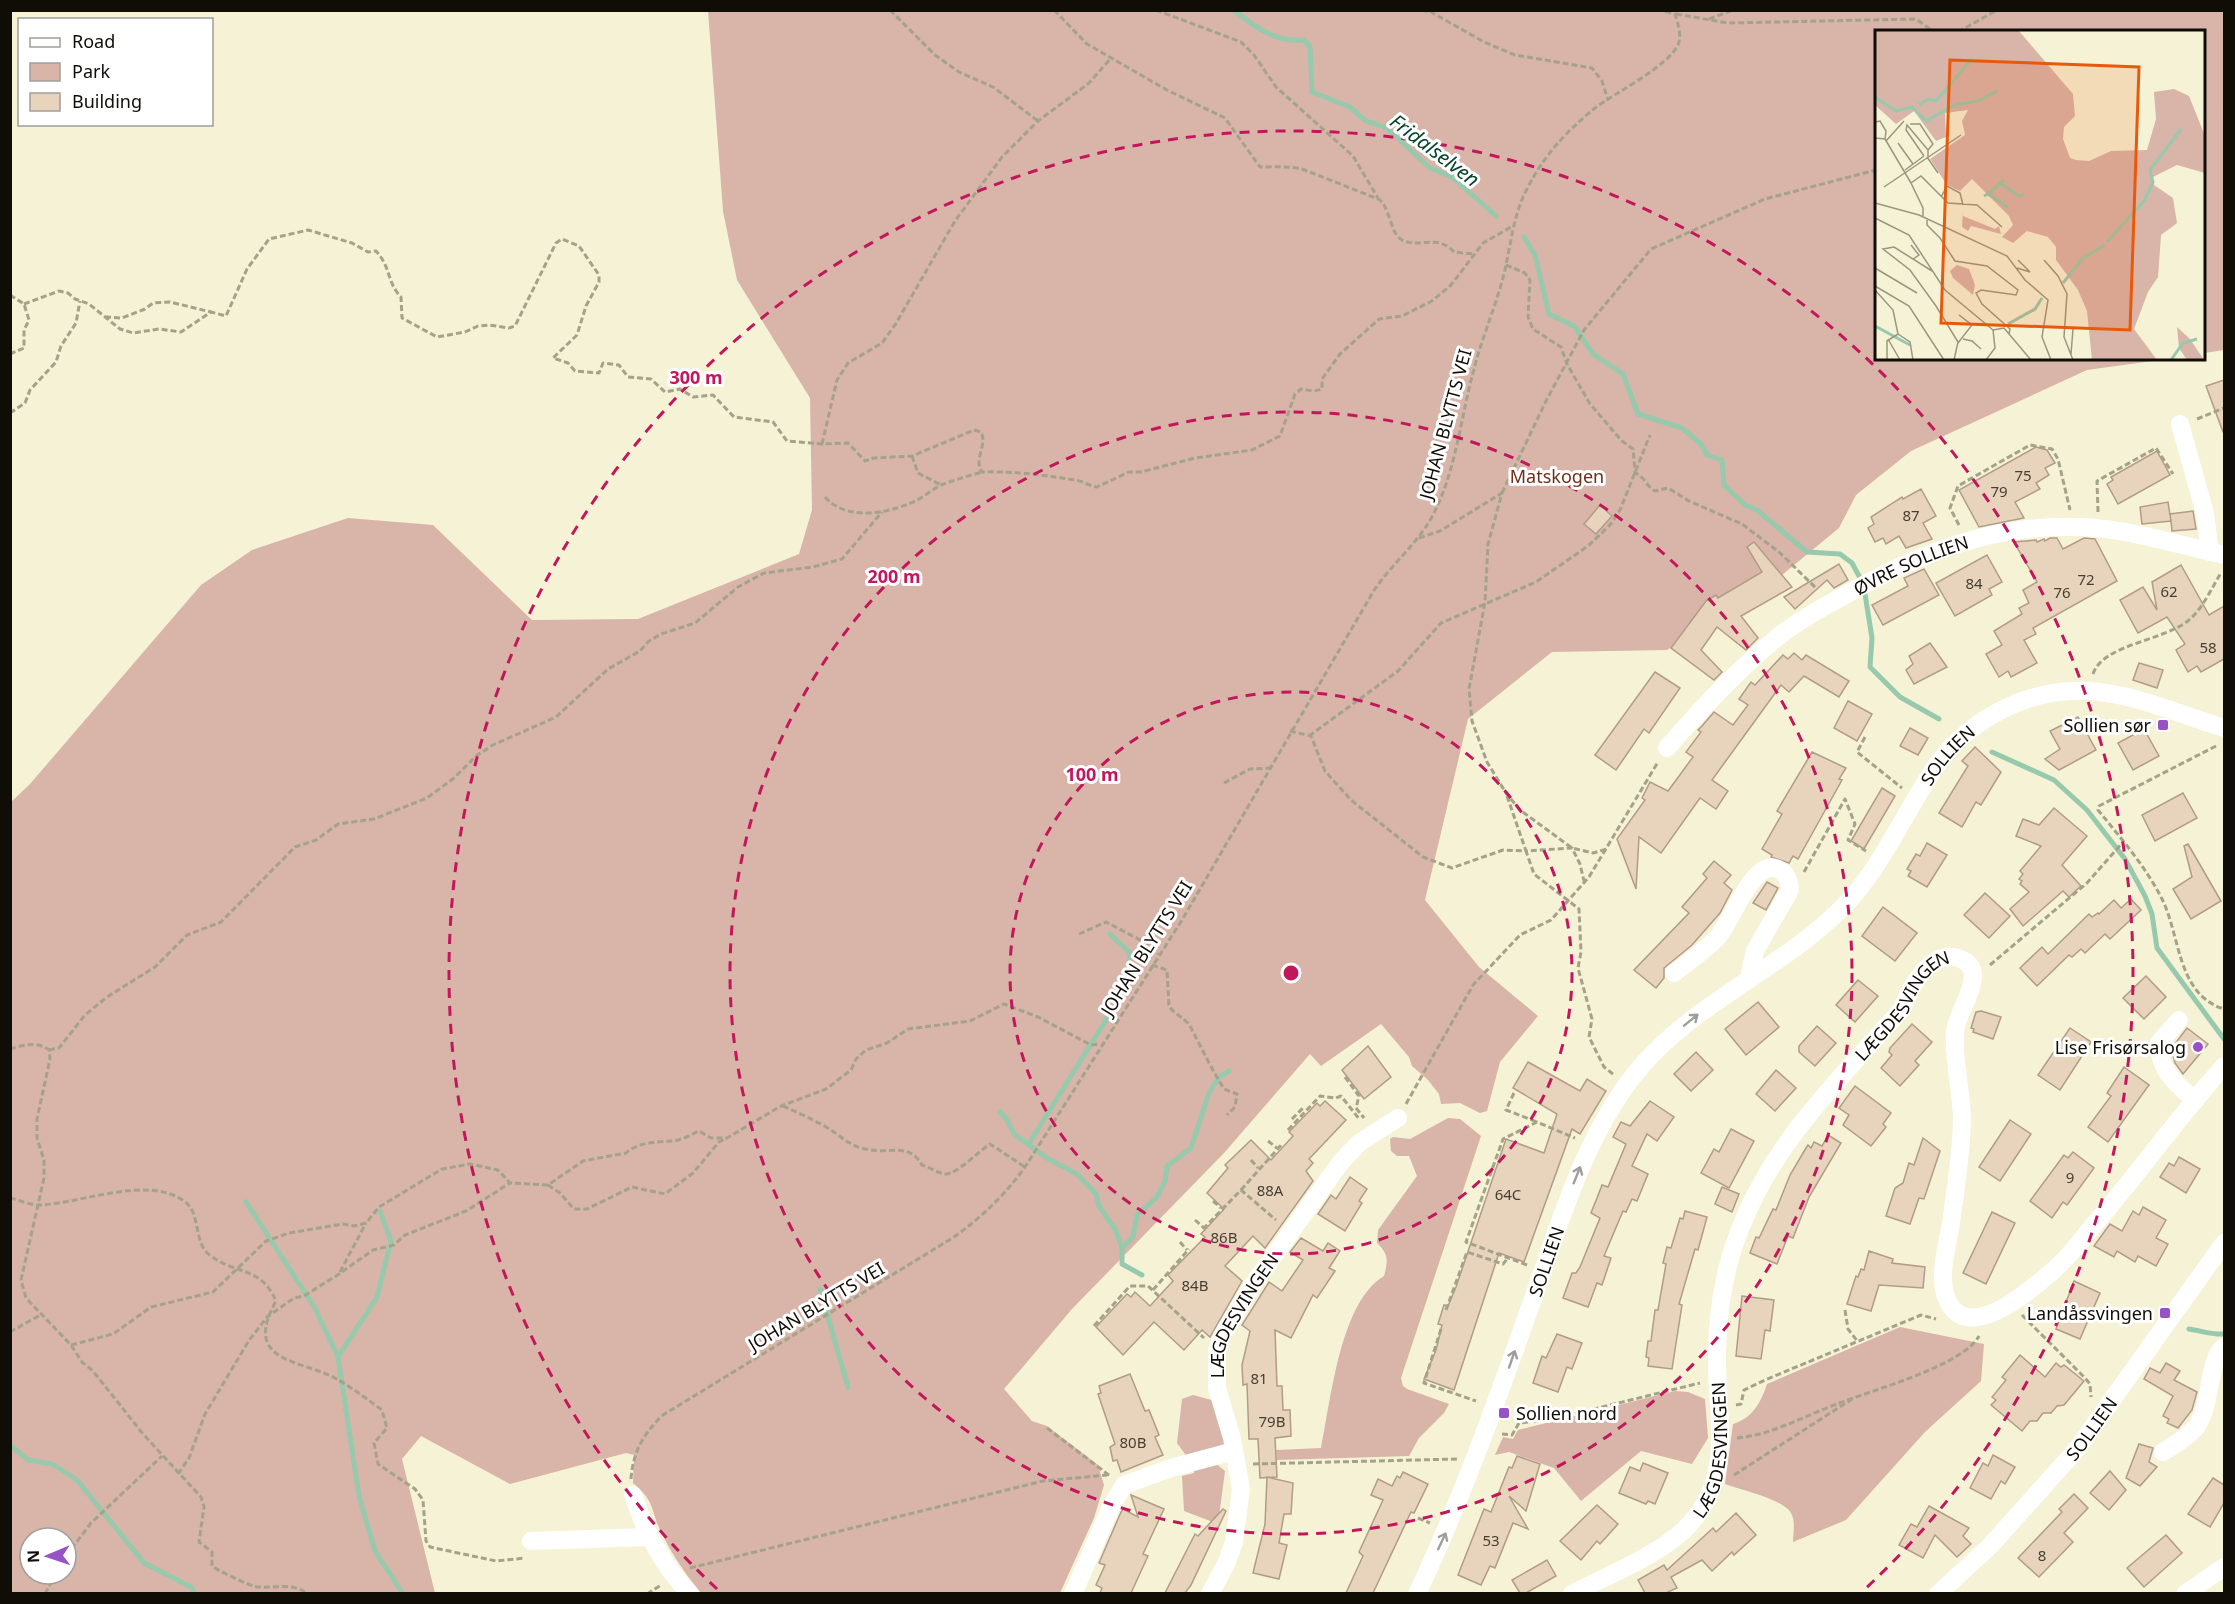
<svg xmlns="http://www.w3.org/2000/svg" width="2235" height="1604" viewBox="0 0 2235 1604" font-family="'Noto Sans',sans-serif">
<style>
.green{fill:#d9b4a8;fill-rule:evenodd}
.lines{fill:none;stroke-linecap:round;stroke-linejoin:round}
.stream{stroke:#97c9ad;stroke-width:5}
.building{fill:#e8d4bd;stroke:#b09c87;stroke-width:1.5}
.path{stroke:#a5a28c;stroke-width:3;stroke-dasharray:6 3;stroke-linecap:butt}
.minor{stroke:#fff;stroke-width:18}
.oneway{stroke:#9f9e9b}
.ring{fill:none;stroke:#c2185b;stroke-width:3;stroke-dasharray:10 8}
.poi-dot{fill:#9752c6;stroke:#fff;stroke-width:2}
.labels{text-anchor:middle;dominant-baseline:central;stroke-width:6;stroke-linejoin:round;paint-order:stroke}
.number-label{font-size:15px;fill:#453f33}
.street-label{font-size:18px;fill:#0f0d05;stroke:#fff}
.park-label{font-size:18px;fill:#6d2f18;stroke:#fff}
.poi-label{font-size:18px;fill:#0f0d05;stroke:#fff;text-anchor:end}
.water-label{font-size:20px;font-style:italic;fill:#04462c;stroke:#fff}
.inset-river{fill:none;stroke:#97c9ad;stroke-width:3}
.inset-road{fill:none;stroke:#9a9682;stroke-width:1.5}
.view{fill:#e8590c;fill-opacity:0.15;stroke:#e8590c;stroke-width:3}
.inset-edge{fill:none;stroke:#0f0d05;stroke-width:3}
.centre{fill:#c2185b;stroke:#fff;stroke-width:3}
.ring-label{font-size:18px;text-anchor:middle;font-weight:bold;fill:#c2185b;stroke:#fff;stroke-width:6;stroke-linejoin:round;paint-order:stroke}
</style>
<rect width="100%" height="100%" fill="#f6f2d5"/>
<g class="green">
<path d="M708,11H2224V350L2204,353V32H1876V358L2167,359L2087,370L1911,451L1856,495L1839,528L1766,588L1667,650L1552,652L1468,719L1425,900L1479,967L1538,1016L1500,1062L1487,1111L1480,1113L1460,1103L1441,1104L1439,1094L1428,1080L1412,1066L1409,1057L1381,1024L1321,1066L1310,1054L1224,1153L1072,1309L1004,1389L1032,1421L1047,1426L1098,1465L1104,1485L1094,1518L1060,1593H701C686,1575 673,1556 662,1534C650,1510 656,1502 633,1483L634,1455L626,1453L510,1484L421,1436L402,1459L435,1593L11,1594V802L30,784L201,585L252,550L348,518L433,525L532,620L638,619L799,554L812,510L810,398L737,280L723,211ZM30,1538H66V1574H30Z"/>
<path d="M1448,1118L1460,1119L1481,1136L1401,1378L1403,1386L1407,1389L1449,1404L1444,1413L1419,1438L1409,1456L1277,1460L1276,1450L1321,1448C1331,1400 1340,1302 1384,1276C1388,1261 1389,1254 1377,1243L1378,1230L1417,1176L1409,1156H1397L1391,1151L1390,1139L1393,1137L1410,1139Z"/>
<path d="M1900,1327L1984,1344L1981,1381L1925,1432L1846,1520L1793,1542C1793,1533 1796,1522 1791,1513C1783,1499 1741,1490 1725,1484L1733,1424C1753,1418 1761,1402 1767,1384Z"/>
<polygon points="1675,1391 1688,1392 1705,1399 1708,1438 1692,1464 1641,1451 1581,1501 1554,1468 1509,1452 1495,1455 1503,1437 1513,1439 1518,1430"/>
<polygon points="1193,1395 1215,1401 1226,1446 1188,1458 1177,1443 1182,1399"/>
<polygon points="1213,1461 1225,1471 1218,1524 1184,1511 1182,1476 1194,1473 1193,1467"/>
</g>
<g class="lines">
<g class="stream">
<path d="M1234,10C1254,27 1277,43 1304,40L1310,47L1312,92L1350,107L1366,121L1387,128L1430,168L1452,177L1496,216"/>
<polyline points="1524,237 1535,255 1549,314 1574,326 1593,354 1623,374 1638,414 1682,428 1701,444 1707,455 1722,460 1724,485 1745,505 1757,510 1807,552 1840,554 1852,563 1859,576"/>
<polyline points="1865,594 1872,638 1870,667 1900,697 1939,719"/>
<polyline points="1992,752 2054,780 2087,810 2125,859 2145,896 2152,914 2157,948 2224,1039"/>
<polyline points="1000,1112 1007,1120 1014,1134 1047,1158 1077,1174 1096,1194 1099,1206 1116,1231 1122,1248"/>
<polyline points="1030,1142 1129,983 1130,953 1110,934"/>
<polyline points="246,1202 315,1308 338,1357 359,1496 375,1551 403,1594"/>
<polyline points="1142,1275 1122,1264 1122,1248 1133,1237 1137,1215 1157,1197 1165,1181 1167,1166 1191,1148 1209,1093 1219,1077 1229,1071"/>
<polyline points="820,1289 848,1387"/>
<path d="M2189,1329C2202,1331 2212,1335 2224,1334"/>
<polyline points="338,1357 377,1297 391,1241 380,1211"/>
<polyline points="10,1445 28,1460 52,1464 77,1480 144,1563 191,1587 195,1594"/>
</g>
</g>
<g class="building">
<polygon points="2224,380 2224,432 2223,432 2206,386"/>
<polygon points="2036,447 2047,450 2055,463 2045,468 2049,475 2036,483 2040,489 2015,502 2024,518 1979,527 1959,490"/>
<polygon points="2157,451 2170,475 2118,504 2107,484 2113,480 2111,477"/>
<polygon points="1921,489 1936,516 1923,523 1932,539 1906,548 1899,536 1886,544 1883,538 1875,542 1868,528 1874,524 1871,517 1902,497 1903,499"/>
<polygon points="2168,502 2171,521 2170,514 2193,511 2196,529 2172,531 2171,521 2142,524 2140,507"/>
<polygon points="1600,505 1612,516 1596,534 1584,524"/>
<polygon points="2050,538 2057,538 2063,549 2084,538 2095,539 2117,581 2033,628 2036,634 2024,640 2037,663 2011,677 2008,671 1999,677 1986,654 2002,645 1994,631 2022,614 2019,608 2029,603 2023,590 2037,582 2014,542 2036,540 2037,542 2044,539 2045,541"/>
<polygon points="1754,542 1792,587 1741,616 1758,638 1746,650 1717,627 1701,650 1722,672 1714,680 1671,648 1706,601 1716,595 1718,598 1762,572 1747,547"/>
<polygon points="1987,555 2002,582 1989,589 1992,595 1955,616 1936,583"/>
<polygon points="1839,564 1848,580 1834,588 1827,580 1795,609 1784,597"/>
<polygon points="2181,565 2209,615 2224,606 2224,659 2201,672 2197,666 2188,672 2176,650 2185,644 2167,617 2138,633 2120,600 2143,587 2157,610 2152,582"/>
<polygon points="1924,569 1939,595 1883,625 1872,605 1908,586 1904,578"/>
<polygon points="1930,643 1947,667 1914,684 1906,670 1913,664 1909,656"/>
<polygon points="1794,653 1802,660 1806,655 1849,681 1839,697 1804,676 1789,692 1781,685 1712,780 1728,791 1716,809 1700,798 1661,853 1639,837 1636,889 1617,839 1645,800 1642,798 1650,782 1668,791 1693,757 1686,752 1701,732 1698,730 1702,726 1714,712 1733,725 1748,705 1739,699 1751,682 1755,685 1783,655 1788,659"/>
<polygon points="2139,663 2163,670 2157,688 2133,680"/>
<polygon points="1655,672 1680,688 1649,733 1644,729 1616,770 1595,755"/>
<polygon points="1848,701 1872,714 1857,741 1834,728"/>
<polygon points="2078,717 2096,750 2059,770 2045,759 2060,749 2050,731"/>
<polygon points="1910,728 1928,738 1918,755 1900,746"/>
<polygon points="2144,729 2159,756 2133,770 2118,743"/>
<polygon points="1975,747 2001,772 1981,805 1976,802 1962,827 1939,813 1968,766 1962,761"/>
<polygon points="1812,752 1846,768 1839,779 1842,780 1798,859 1793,856 1789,863 1771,857 1772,855 1762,849 1782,814 1777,811"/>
<polygon points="1882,788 1895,796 1864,849 1851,841"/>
<polygon points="2183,793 2197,818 2155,841 2142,815"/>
<polygon points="2054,808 2087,836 2062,865 2081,886 2069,897 2063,891 2023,926 2010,909 2029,892 2020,884 2022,881 2019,879 2023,874 2020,871 2041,846 2016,836 2023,819 2039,825"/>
<polygon points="1927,843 1947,855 1927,887 1908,876 1911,871 1907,869 1916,854 1920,856"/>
<polygon points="2188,844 2221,901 2191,919 2173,889 2192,877 2184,846"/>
<polygon points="1714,861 1731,875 1724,883 1732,890 1720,913 1692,945 1664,968 1664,978 1656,988 1634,970 1689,913 1682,907 1707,878 1703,874"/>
<polygon points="1767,882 1778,888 1766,910 1753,903"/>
<polygon points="1985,893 2010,916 1989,938 1964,915"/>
<polygon points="2131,899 2141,910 2110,939 2105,934 2085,953 2081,949 2072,957 2069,955 2037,986 2020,968 2042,947 2048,954 2089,914 2092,917 2098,913 2099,914 2114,900 2121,908"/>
<polygon points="1883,907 1917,933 1895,961 1862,936"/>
<polygon points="2146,976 2166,997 2144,1019 2123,998"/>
<polygon points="1858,980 1878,996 1855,1022 1836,1005"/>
<polygon points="1758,1002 1779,1027 1746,1055 1725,1029"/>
<polygon points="1981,1011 2001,1017 1993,1039 1973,1032 1974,1029 1971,1028 1976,1012"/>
<polygon points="1912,1024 1932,1042 1915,1061 1919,1065 1900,1086 1881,1068 1892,1055 1889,1052 1890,1048"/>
<polygon points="1817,1026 1836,1043 1815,1066 1799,1052 1799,1046"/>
<polygon points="2070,1028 2091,1042 2060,1090 2038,1075"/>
<polygon points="2187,1028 2208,1044 2183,1074 2175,1063 2171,1049"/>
<polygon points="1368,1046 1391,1077 1364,1099 1342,1070"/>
<polygon points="1696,1052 1713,1070 1691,1091 1674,1074"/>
<polygon points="1528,1062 1580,1091 1587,1079 1606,1091 1580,1134 1572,1129 1524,1262 1499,1253 1454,1390 1424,1379 1436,1350 1442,1325 1438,1324 1444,1305 1448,1306 1456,1287 1506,1139 1544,1153 1557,1114 1513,1088"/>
<polygon points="2124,1067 2149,1085 2108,1142 2088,1127 2111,1096 2107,1093"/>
<polygon points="1776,1070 1796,1088 1775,1111 1756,1094"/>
<polygon points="1855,1086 1891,1113 1883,1124 1886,1127 1871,1146 1843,1125 1849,1115 1839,1108"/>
<polygon points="1325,1101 1346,1120 1309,1159 1313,1163 1306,1171 1313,1181 1265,1248 1253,1236 1225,1266 1242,1281 1210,1337 1202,1330 1184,1350 1154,1322 1123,1355 1096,1327 1127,1294 1131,1297 1135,1292 1150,1306 1173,1281 1168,1275 1205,1237 1201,1234 1224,1209 1207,1193 1228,1168 1225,1165 1251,1140 1271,1160 1293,1136 1289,1132 1317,1103 1320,1106"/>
<polygon points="1650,1101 1674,1117 1657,1141 1647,1134 1632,1166 1648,1174 1637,1201 1632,1199 1626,1212 1623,1211 1604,1256 1611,1258 1602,1285 1597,1283 1588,1307 1563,1298 1572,1273 1576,1273 1580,1267 1600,1218 1591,1213 1597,1198 1602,1185 1608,1187 1626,1144 1613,1137 1621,1122 1630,1126"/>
<polygon points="2010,1120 2031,1134 2000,1181 1979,1167"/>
<polygon points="1731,1129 1754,1141 1729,1188 1701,1173 1714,1149 1719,1152"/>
<polygon points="1828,1135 1841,1143 1809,1197 1793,1238 1788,1236 1777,1264 1750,1253 1756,1237 1759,1238 1773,1209 1776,1210 1790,1175 1806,1148 1808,1145 1811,1148 1814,1142 1822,1146"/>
<polygon points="1923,1138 1940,1151 1924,1199 1919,1198 1910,1224 1886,1216 1895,1188 1903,1183 1909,1163 1914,1165"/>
<polygon points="2073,1152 2094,1168 2067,1205 2063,1202 2052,1218 2030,1201 2064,1155 2068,1158"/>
<polygon points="2179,1157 2200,1169 2186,1193 2160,1177 2169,1163 2174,1166"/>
<polygon points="1350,1177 1367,1189 1359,1201 1362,1203 1345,1231 1318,1214 1331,1195 1336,1199"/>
<polygon points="1722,1187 1739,1194 1732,1212 1715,1204"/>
<polygon points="2143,1207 2166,1220 2156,1238 2168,1244 2156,1266 2138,1256 2135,1262 2117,1251 2114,1257 2094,1246 2110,1224 2122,1231 2133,1211 2139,1215"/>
<polygon points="1685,1211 1707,1217 1698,1250 1695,1249 1679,1304 1682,1305 1672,1369 1648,1366 1649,1358 1646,1357 1648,1341 1651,1341 1655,1310 1658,1310 1666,1264 1663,1263 1667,1247 1671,1248 1680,1218 1683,1219"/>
<polygon points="1992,1212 2015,1223 1986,1284 1963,1273"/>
<polygon points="1301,1238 1323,1251 1328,1243 1340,1251 1329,1268 1335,1271 1317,1298 1313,1295 1291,1338 1275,1330 1277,1386 1282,1386 1283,1410 1290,1410 1291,1436 1275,1438 1277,1477 1260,1478 1258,1439 1249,1439 1247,1384 1243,1385 1242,1365 1250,1331 1242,1325 1269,1282 1282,1291 1303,1260 1290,1252"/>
<polygon points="1869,1251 1893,1259 1892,1263 1925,1267 1923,1288 1879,1285 1871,1311 1847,1304 1856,1276 1858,1277 1861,1269 1864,1270"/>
<polygon points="2074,1281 2100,1293 2080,1339 2056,1329"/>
<polygon points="1742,1296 1774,1300 1770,1331 1765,1330 1761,1359 1736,1356"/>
<polygon points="1557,1334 1582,1343 1572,1369 1567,1367 1558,1392 1533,1383 1542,1356 1546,1358"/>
<polygon points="2020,1355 2045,1377 2056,1363 2061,1367 2064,1365 2084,1381 2064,1405 2057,1406 2051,1413 2043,1413 2037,1421 2030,1421 2022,1431 1991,1405 1996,1400 1992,1397 2006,1380 2002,1377"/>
<polygon points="2166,1363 2180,1371 2174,1380 2197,1392 2192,1410 2178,1428 2167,1423 2169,1419 2163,1416 2173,1396 2144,1379 2150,1368 2160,1373"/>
<polygon points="1130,1374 1145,1411 1149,1410 1159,1435 1155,1437 1163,1455 1121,1472 1117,1460 1113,1461 1110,1447 1115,1444 1098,1394 1101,1393 1099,1386"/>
<polygon points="2139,1444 2153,1448 2149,1462 2157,1467 2140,1486 2126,1478"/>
<polygon points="1993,1455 2015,1467 2005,1484 2001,1481 1991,1499 1970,1488 1983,1463 1988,1466"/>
<polygon points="1517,1456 1540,1464 1526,1511 1509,1496 1528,1529 1513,1523 1495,1568 1490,1566 1481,1585 1458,1575 1484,1509 1491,1512 1509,1467 1512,1468"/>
<polygon points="1643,1463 1668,1473 1655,1504 1648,1501 1646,1504 1619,1493 1630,1467 1640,1471"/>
<polygon points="2110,1471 2126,1490 2109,1510 2090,1493"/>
<polygon points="1403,1472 1428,1484 1414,1513 1411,1512 1373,1593 1346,1593 1363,1556 1359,1552 1383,1500 1371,1495 1378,1479 1392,1486 1397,1476 1400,1478"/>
<polygon points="1267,1477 1293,1483 1291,1514 1284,1514 1279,1543 1287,1545 1279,1579 1253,1573 1265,1524"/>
<polygon points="2213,1478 2224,1485 2224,1503 2210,1527 2188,1514"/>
<polygon points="2074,1494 2088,1508 2064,1533 2073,1542 2039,1577 2018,1558 2062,1512 2059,1509"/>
<polygon points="1131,1495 1164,1509 1143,1554 1148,1556 1131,1593 1100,1593 1102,1588 1096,1585 1105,1565 1099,1563 1121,1512 1123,1509 1138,1517"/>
<polygon points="1597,1505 1618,1524 1600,1544 1597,1541 1581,1560 1560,1541"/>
<polygon points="1929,1506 1969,1528 1963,1536 1971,1544 1957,1557 1935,1535 1923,1558 1899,1545 1911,1524 1917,1527"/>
<polygon points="1223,1509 1226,1511 1191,1585 1185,1593 1165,1593 1195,1534 1198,1536"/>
<polygon points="1736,1513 1756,1535 1734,1555 1732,1552 1712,1571 1702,1560 1671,1577 1677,1588 1666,1593 1645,1593 1638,1580 1664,1565 1667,1570 1713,1528 1716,1532"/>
<polygon points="2166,1535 2182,1553 2144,1587 2127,1568"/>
<polygon points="1547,1560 1556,1576 1526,1593 1520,1593 1512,1580"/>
</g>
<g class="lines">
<g class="path">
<polyline points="62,10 72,10"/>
<polyline points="890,10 935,55 959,72 993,87 1038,121"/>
<path d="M1054,10L1087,44L1167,90L1225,118L1260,167C1273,167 1290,166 1302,169C1310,172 1376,198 1380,200C1391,211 1390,233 1402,240C1419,249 1437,233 1454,252L1474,254"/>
<polyline points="1156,10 1241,42 1254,55 1276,87 1353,156 1378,198"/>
<polyline points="1421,10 1431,12 1484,42 1515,55 1592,68 1602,81 1608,100"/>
<polyline points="1676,14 1728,23 1916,19 1934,32"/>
<polyline points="1709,19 1733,10"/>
<polyline points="1958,32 1997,10"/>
<path d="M1506,265L1525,273L1530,280L1528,317L1533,329L1561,347L1567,364L1590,404L1622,441L1633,449L1635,473C1645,477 1646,486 1655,491L1668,488L1689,501L1742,524L1779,552L1817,589"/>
<polyline points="10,295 24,304 29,320 24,330 24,348 10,354"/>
<path d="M24,304L59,291L68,293L75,299L89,304L120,329L133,333L159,329L181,332L211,312L226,316L247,269L269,239L308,230L352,243L368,252L376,251C391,267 387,283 401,297L402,318L437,337L465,332L478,326L489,325L509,328L515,326L556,243L562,239L579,246L599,275V282L586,306L577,335L553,358L568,363L575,371L599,373L603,363L619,365L628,377L651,379L665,392L680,389L693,397L713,395L734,417L773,422L787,441L822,444L848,443L865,461L874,458L912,456L974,430L981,432C988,445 973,459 982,472C1014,471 1044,475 1075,480C1083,481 1089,486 1097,487L1129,472H1141L1195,458L1252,450L1280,436L1295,394L1301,389L1314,391L1322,389V379L1340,354L1379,319L1402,316L1432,301L1451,285L1483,243L1513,226"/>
<polyline points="105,317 122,318 145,309 153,303 170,302 211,312"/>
<polyline points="10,413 25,403 30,390 56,362 61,346 76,323 80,301"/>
<polyline points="2197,419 2224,408"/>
<polyline points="822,444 837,380 848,363 882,343 895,325 955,221 1002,157 1038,121 1089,83 1111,58"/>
<polyline points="912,456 918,473 941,485"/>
<polyline points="1502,493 1546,401 1584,330 1651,249 1765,199 1876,170"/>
<path d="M825,497C846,521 886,514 913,502C923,498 931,490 941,485C954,480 968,476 982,472"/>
<polyline points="2098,512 2097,481 2156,448 2173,474"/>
<polyline points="1959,525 1950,508 1958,486 2030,445 2052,449 2058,459 2070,510"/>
<polyline points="1419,538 1440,531 1502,493 1488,544 1485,602 1469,689 1472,721 1487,762 1506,793 1520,810 1572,848 1593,853 1607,849"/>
<path d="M2093,674C2103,644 2164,641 2189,620C2203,608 2211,589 2221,573"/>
<polyline points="1290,731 1311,736 1325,771 1351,800 1423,857 1452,868 1503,850 1526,851 1534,874 1579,909 1581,952 1578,968 1592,1019 1589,1037 1604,1067 1613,1074"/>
<polyline points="1309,736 1398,671 1441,623 1536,582 1588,546 1610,525 1620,510 1650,435"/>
<polyline points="1865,737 1857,752 1902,788"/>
<path d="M2216,746L2099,806L2098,810C2120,837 2145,866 2161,897C2181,935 2176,994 2224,1009"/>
<polyline points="1224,783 1250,769 1270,768"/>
<polyline points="1507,796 1526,851 1572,848 1580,864 1584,881"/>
<polyline points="1804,872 1845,799 1855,824 1848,840 1866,851"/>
<polyline points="1079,934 1106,922 1148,944 1158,954"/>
<path d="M1152,965L1167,970L1169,1006C1174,1014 1185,1018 1190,1026C1201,1047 1211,1068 1224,1089L1237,1094L1235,1107L1227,1115"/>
<polyline points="1990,965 2087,883 2123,842"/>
<path d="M10,1049C24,1045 37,1041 49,1050L50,1059L37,1119V1138L44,1160V1178L21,1280L26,1298L71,1345L82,1362L93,1371L143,1434L201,1497L204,1507L199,1542L212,1552V1566C216,1570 247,1584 253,1586C268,1590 295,1581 307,1594"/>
<polyline points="49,1050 59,1048 85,1015 107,997 155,967 187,935 221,922 295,847 316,840 338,824 374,819 427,798 454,778 476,756 493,745 556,717 608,669 640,651 649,641 661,634 695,623 738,587 764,573 813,567 842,559 882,512"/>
<polyline points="1345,1077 1359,1096 1356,1108 1364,1118"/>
<polyline points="1514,1093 1506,1110 1537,1122"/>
<polyline points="1406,1104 1473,985 1520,935 1551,920 1589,877 1658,762"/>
<path d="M783,1106C797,1112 812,1119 826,1127C843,1137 849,1147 871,1150C891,1153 910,1143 922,1165C929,1167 938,1173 945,1174C956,1175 979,1151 990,1144L1025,1167"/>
<polyline points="1292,1119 1304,1107"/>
<polyline points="1288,1130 1320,1096 1336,1098 1341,1096 1360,1120"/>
<polyline points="1268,1141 1277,1148"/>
<polyline points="1251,1160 1258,1168"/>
<polyline points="548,1185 560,1193 574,1209 587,1209 632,1187 665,1194 693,1173 719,1142 725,1139"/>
<polyline points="1241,1190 1282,1144"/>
<path d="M10,1198C20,1200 31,1206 41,1205C82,1203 148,1175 184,1201C202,1213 192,1243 211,1256C236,1275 261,1266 276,1301C242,1362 298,1359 335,1378C351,1387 367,1399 382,1410L387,1428L374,1443L378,1464L415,1489L423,1500L426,1541L430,1547L496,1561L525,1558"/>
<polyline points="1213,1201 1221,1208"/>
<polyline points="1195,1220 1204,1228"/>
<polyline points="1203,1229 1241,1190 1276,1220"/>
<polyline points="1180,1242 1187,1250"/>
<polyline points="1527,1265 1466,1242 1503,1139 1537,1122 1575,1138"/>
<polyline points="340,1272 366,1223"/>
<polyline points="1153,1290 1189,1249"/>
<polyline points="1446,1310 1467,1252 1503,1264 1508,1258"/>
<polyline points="1845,1310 1848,1329 1858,1342"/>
<polyline points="2022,1315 2085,1378 2090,1384 2091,1397"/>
<polyline points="1094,1326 1130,1286 1148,1286 1204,1338"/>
<polyline points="1441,1329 1424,1383 1476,1401"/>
<polyline points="10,1332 42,1314"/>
<path d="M71,1345L113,1334L151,1307L213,1292L266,1241L289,1233L343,1224L354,1226L366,1223L379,1207L442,1169L470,1164L498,1170L510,1183L548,1185L583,1161L626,1153C638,1142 656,1142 671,1141C681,1141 690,1135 699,1131L711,1138H727L781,1106L826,1089L851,1070L856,1059L866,1050L887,1043L908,1029L970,1021L1004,1004L1038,1017L1091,1045L1100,1044"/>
<polyline points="1736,1405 1741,1404 1744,1390 1765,1380 1921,1315 1936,1319"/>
<polyline points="1047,1428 1110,1476"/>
<polyline points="1502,1434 1512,1435 1519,1423 1553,1419 1700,1383"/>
<path d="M1737,1438C1772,1435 1804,1416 1837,1404C1869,1391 1963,1366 1979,1336"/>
<polyline points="1253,1464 1457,1459"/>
<polyline points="178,1474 189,1458 205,1414 248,1342 267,1317 294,1298 304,1296 339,1274 373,1250 394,1245 405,1235 466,1211 510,1183"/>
<polyline points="1734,1475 1852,1399"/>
<path d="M631,1479C633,1451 644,1433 663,1415L954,1237C982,1217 1005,1195 1025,1167L1182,920L1373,592C1391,564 1419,543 1434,513C1456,470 1461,416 1474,369C1482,337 1496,306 1504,274C1511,245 1513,214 1528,187C1545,154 1567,131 1595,108C1615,93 1667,67 1678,45C1682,36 1678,23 1675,14L1660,10"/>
<polyline points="1418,1518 1430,1523"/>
<polyline points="66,1556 91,1523 162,1456"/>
<polyline points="690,1568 1043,1481 1107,1475"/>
<polyline points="45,1594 56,1574"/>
<polyline points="647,1594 661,1585"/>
</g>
<g class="minor">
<polyline points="2180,424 2205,513 2210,552"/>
<path id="s1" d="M1667,748C1702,708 1738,669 1779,636C1801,619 1825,606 1849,593C1922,552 1997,523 2082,527C2130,529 2178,545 2224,555"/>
<path d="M1674,973C1689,962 1704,951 1717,938C1732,922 1754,854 1780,870C1787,874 1790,883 1790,890L1755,951L1749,978"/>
<path d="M2179,1020L2159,1043C2159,1071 2176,1083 2195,1101"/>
<path d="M2163,1452C2175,1445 2188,1437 2197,1426C2212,1404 2208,1359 2224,1347"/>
<path d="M633,1495C646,1533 662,1564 690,1594"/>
<polyline points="531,1541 648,1537"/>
<polyline points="1073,1594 1111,1507 1124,1485 1171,1468 1234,1451"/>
<path id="s2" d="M1210,1594L1227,1562L1234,1542L1241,1489L1232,1438L1217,1388V1351L1222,1336L1252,1286L1341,1162L1359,1143L1398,1118"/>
<path id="s3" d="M1417,1594C1461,1501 1495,1406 1529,1310C1558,1230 1581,1143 1634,1075C1692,1002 1782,970 1845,905C1882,866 1903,816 1932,772C1966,720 2028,687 2090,691C2135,694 2182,715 2224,728"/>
<path id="s4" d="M1572,1594C1608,1575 1653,1558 1683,1531C1738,1479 1715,1417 1717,1351C1718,1310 1725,1265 1741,1227C1774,1141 1842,1077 1902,1009C1910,987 1932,947 1961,959C1990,971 1957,1011 1955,1031C1953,1060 1961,1088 1962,1117C1962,1150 1956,1184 1952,1216C1949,1244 1933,1284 1952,1308C1977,1339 2037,1285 2056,1268C2072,1254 2084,1236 2098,1220C2141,1170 2180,1115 2224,1066"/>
<path id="s5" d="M1938,1594L1990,1546L2077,1449L2224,1243"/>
<polyline points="2185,1594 2224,1567"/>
</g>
</g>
<defs><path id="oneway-shaft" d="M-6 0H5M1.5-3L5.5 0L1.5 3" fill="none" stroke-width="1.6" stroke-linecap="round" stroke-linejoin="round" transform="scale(1.5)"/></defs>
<g class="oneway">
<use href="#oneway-shaft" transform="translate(1691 1020) rotate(-39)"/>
<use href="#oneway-shaft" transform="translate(1577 1175) rotate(-68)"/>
<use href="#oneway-shaft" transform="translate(1512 1359) rotate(-71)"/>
<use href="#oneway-shaft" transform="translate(1442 1541) rotate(-65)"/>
</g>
<g class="ring">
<circle cx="1291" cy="973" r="281"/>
<circle cx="1291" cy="973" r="561"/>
<path d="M717 1589A842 842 0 1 1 1865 1589"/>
</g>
<g class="poi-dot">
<rect x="2157" y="719" width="12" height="12" rx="3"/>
<circle cx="2198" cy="1047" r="6"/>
<rect x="2159" y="1307" width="12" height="12" rx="3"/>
<rect x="1498" y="1407" width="12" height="12" rx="3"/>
</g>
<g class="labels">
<g class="number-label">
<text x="2023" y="475">75</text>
<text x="1999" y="491">79</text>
<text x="1911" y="515">87</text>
<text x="2086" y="579">72</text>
<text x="1974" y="583">84</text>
<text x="2169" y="591">62</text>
<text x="2062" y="592">76</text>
<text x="2208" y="647">58</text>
<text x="2070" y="1177">9</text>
<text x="1270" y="1190">88A</text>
<text x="1508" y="1194">64C</text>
<text x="1224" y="1237">86B</text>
<text x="1195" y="1285">84B</text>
<text x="1259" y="1378">81</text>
<text x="1272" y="1421">79B</text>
<text x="1133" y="1442">80B</text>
<text x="1491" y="1540">53</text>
<text x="2042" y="1555">8</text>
</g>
<g class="street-label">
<text transform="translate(1445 424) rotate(-75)">JOHAN BLYTTS VEI</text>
<text stroke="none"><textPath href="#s1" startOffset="309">ØVRE SOLLIEN</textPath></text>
<text stroke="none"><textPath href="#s3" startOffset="1018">SOLLIEN</textPath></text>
<text transform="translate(1146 948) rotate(-58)">JOHAN BLYTTS VEI</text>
<text stroke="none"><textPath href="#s4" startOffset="722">LÆGDESVINGEN</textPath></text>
<text stroke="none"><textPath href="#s3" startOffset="357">SOLLIEN</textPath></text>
<text transform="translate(816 1306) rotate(-31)">JOHAN BLYTTS VEI</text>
<text stroke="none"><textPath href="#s2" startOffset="294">LÆGDESVINGEN</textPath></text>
<text stroke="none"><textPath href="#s5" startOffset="226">SOLLIEN</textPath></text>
<text stroke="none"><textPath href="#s4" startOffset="218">LÆGDESVINGEN</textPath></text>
</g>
<g class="park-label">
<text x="1557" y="476">Matskogen</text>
</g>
<g class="poi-label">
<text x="2151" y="725">Sollien sør</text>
<text x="2186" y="1047">Lise Frisørsalog</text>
<text x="2153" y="1313">Landåssvingen</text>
<text x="1516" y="1413" text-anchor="start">Sollien nord</text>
</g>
<g class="water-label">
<text transform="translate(1435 150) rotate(37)">Fridalselven</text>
</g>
</g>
<g transform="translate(1875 30)">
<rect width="330" height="330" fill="#f6f2d5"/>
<path d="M0,0L144,1L198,64L200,86L189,97L188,109L195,128L201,130L214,131L236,121L272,120L281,89L279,62L299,59L314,66L330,106V143L302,135L278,147L279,155L298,168L302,193L286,205L283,247L273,262L259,299L282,330H217L212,281L203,260L181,230V217L173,207L152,201L138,213L127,207L138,195L134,186L97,149L85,161L72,155L55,129L90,105L87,91L93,80L70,83L71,107L61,111L39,81L21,94L0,75ZM88,181V186L120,199L124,196L126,204L96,196L93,201L87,197ZM82,235L94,239L100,255L98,265L78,248L75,241ZM302,297L315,309L329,330H312L304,318Z" fill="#d9b4a8"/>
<path class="inset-river" d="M0,67L21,81L37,77L51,91L80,75L103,71L122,61M44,75L53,69L61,71L97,29M125,153L144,166L149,164M113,164L129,150M109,166L113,164L133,177M232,212L269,171L278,152L275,140L306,99M188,253L208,228L230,215M133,294L160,279L167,268M0,296L35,315M296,330L308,313L322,309"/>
<path class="inset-road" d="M0,92L5,91L11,101L10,109L0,108M35,94H45L58,114L53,120M10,109L36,153M11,111L29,91M23,113L38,134M49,126L31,100L32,95L53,120V127M52,127L63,143M30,140L49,126M9,157L86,105M66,167L72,156L85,163L88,175M0,173L44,185L132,226L150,250L173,270L167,307L176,330M48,186V178L36,153L46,146L73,173L102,175L127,197M0,188L34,205L70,260L118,300M52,188V195L65,208L80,231L112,236L143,260L141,265L106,260L101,263L107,274L135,299L134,304M36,215L44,225L38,229M169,230L183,246L192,264L189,307L198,330M0,238L42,263M142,238L155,242L143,230M57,241L19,217L8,219L35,240L61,276L83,312L79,330M0,256L34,276L69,330M0,260L18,280L23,304M118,300L129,298L156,330M23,304L35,312L38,330M13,309L25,330M88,309L97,311L106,319M83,313L97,295L84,285M196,324L198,299M12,330V311L23,304M111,330L120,318L118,300"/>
<path class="view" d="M75,30L264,37L255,300L66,293Z"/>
<rect width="330" height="330" class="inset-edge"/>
</g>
<circle cx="1291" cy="973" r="9" class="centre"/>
<g class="ring-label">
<text x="696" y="384">300 m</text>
<text x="894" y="583">200 m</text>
<text x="1092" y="781">100 m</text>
</g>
<rect width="2235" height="1604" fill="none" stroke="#0f0d05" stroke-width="24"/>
<rect x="18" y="18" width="195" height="108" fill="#ffffff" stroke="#9f9e9b" stroke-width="1.5"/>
<rect x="30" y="38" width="30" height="9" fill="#ffffff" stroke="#9f9e9b" stroke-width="1.5"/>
<text x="72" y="48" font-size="18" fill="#0f0d05">Road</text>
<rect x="30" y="63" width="30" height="18" fill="#d9b4a8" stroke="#9f9e9b" stroke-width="1.5"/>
<text x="72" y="78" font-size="18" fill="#0f0d05">Park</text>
<rect x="30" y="93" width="30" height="18" fill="#e8d4bd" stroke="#9f9e9b" stroke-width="1.5"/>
<text x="72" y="108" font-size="18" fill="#0f0d05">Building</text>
<g transform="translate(48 1556) rotate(268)"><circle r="28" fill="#ffffff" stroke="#9f9e9b" stroke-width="1.5"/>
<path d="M0-4.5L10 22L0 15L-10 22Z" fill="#9752c6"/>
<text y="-9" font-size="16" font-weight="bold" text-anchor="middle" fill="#0f0d05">N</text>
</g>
</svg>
